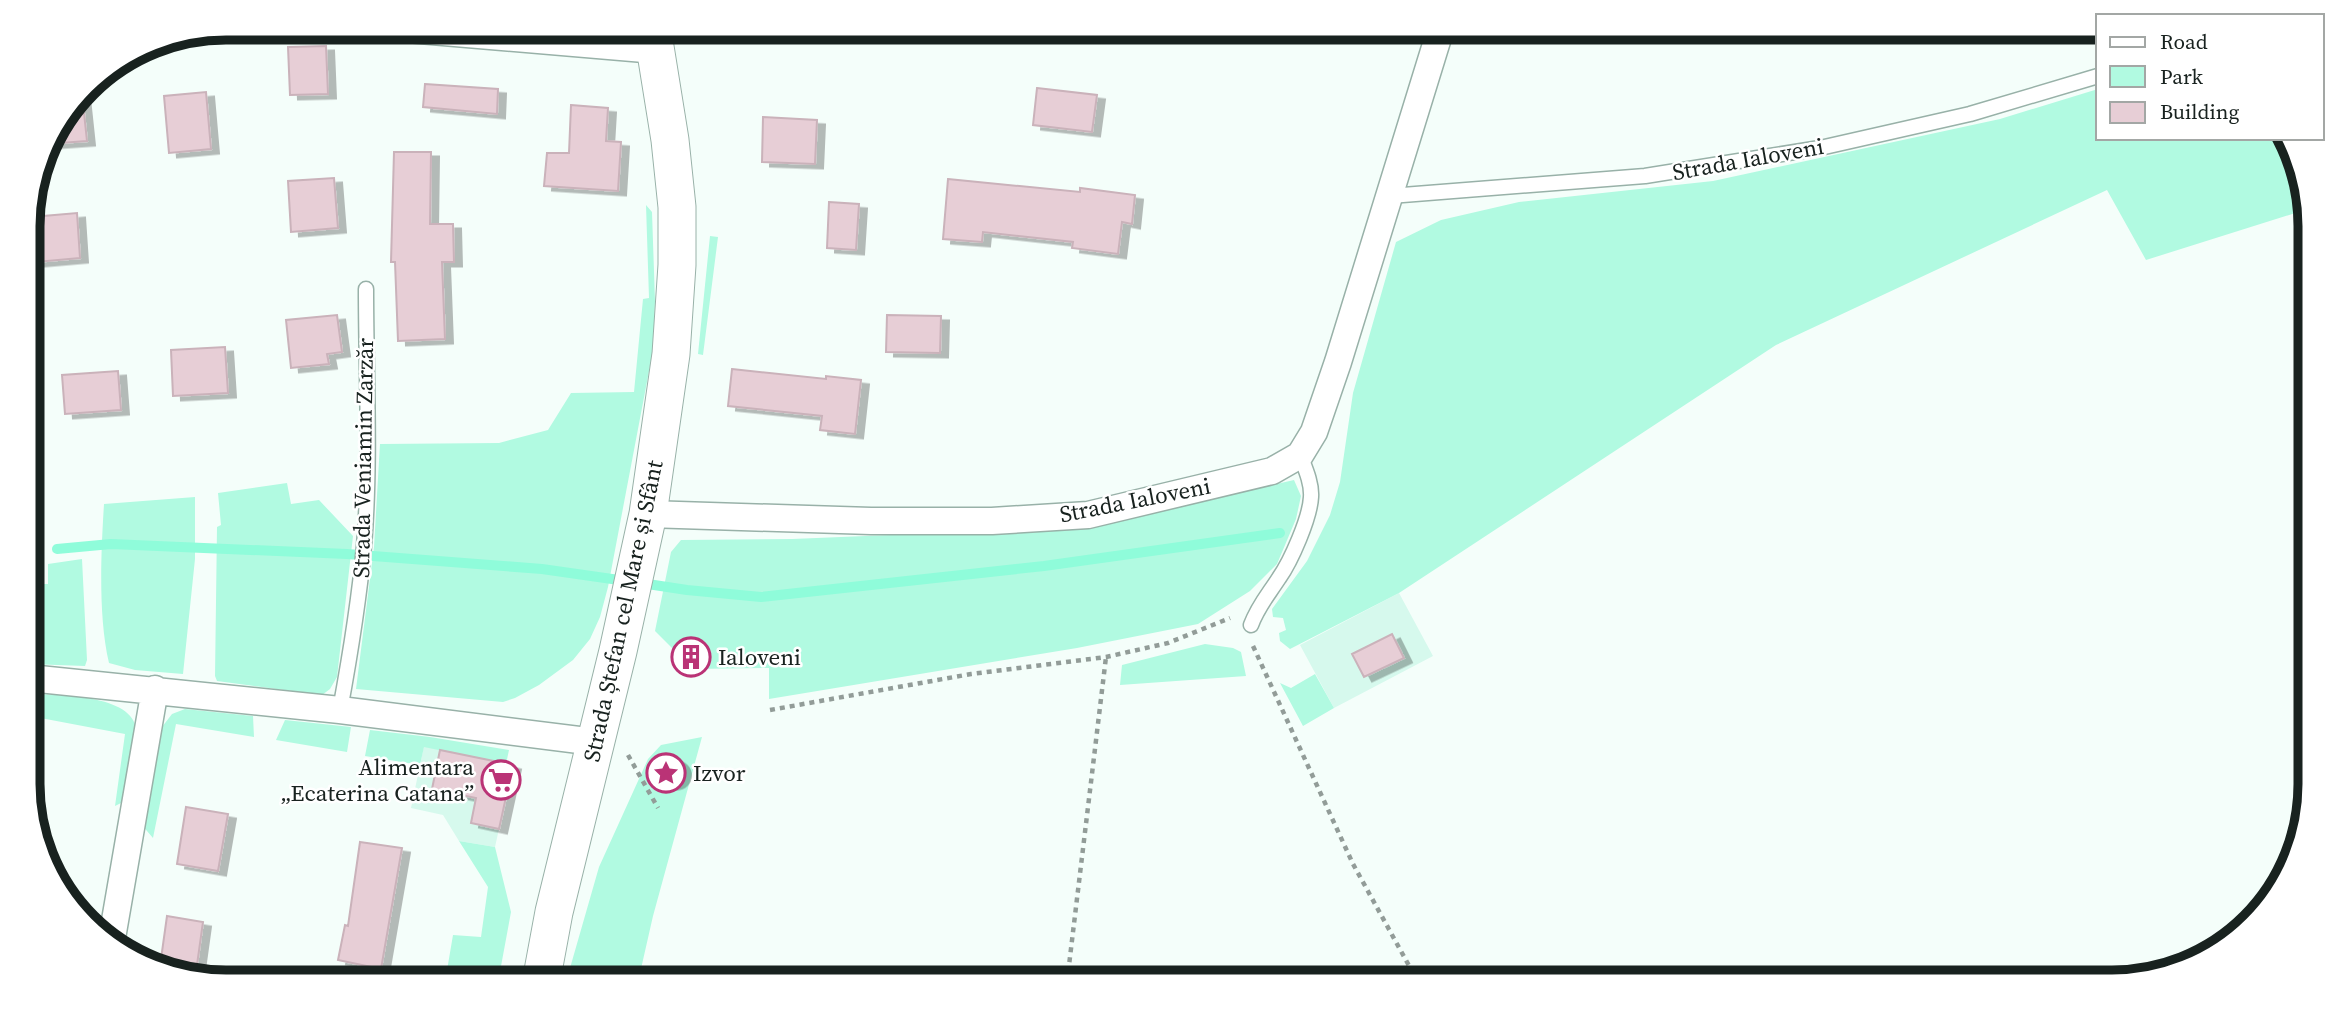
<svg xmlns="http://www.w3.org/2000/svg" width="2338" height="1010" font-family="'Source Serif 4',serif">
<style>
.built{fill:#d6f9ed}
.green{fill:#b1fae1}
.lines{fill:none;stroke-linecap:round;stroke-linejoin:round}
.stream{stroke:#8ffcda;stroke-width:10}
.building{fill:#e7ced6;stroke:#cab2ba;stroke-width:2;filter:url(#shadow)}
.service-casing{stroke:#98b1a8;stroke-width:17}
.minor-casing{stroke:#98b1a8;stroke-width:29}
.secondary-casing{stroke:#98b1a8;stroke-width:39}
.path{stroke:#929c98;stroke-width:4.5;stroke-dasharray:5 5;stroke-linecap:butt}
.service{stroke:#fff;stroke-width:14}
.minor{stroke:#fff;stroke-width:26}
.secondary{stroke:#fff;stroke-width:37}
.labels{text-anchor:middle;stroke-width:5;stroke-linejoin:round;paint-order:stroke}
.street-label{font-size:23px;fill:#18221f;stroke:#fff}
.poi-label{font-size:23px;fill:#18221f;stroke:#fff;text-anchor:start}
.rim{fill:none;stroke:#18221f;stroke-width:9}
</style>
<defs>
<filter id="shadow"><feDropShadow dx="8" dy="4.5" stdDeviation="0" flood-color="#0004"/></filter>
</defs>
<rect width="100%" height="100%" fill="#f4fefa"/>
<path class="built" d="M 1399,593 L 1433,656 L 1334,708 L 1300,645 Z
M 424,746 L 513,765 L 495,847 L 459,841 L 443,815 L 411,808 Z"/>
<path class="green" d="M 2098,89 L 2098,138 L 2283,138 L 2308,200 L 2308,209 L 2146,260 L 2107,190 L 1776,345 L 1399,593 L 1290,649 L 1280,641 L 1279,633 L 1286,630 L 1283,618 L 1273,617 L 1272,609 L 1307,561 L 1330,515 L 1340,482 L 1353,393 L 1396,242 L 1441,220 L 1519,202 L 1713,181 L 2000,119 Z
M 646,205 L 652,212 L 655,301 L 653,350 L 608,587 L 600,617 L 590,639 L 573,660 L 539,685 L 515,698 L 503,702 L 356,689 L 374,547 L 380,444 L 499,443 L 548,430 L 571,393 L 634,392 L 643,299 L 649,298 Z
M 710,236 L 718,237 L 703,355 L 698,354 Z
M 1294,480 L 1301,496 L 1296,519 L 1277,564 L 1250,591 L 1198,624 L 1077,648 L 769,699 L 769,668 L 693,669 L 655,631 L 671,552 L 681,540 L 792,539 L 1088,527 Z
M 287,483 L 291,504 L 319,500 L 353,536 L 337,677 L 330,689 L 322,695 L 217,681 L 215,676 L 217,527 L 221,525 L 218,493 Z
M 195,497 L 195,559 L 183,674 L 135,670 L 109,663 C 98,616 101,552 104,504 Z
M 82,559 L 87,660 L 85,666 L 29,664 L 29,584 L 48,584 L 48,564 Z
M 1205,644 L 1233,648 L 1241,652 L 1246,676 L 1120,685 L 1122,665 Z
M 1315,674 L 1334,708 L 1303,726 L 1280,683 L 1291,688 Z
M 30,694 C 56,695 134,694 136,730 C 137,747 127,783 125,801 L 115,806 L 125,734 L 30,716 Z
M 185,709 L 253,716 L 254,737 L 176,724 L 153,838 L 141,824 L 162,727 L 172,714 Z
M 285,720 L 351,727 L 347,752 L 276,740 Z
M 370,730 L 430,737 L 509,750 L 506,764 L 424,747 L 420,765 L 365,756 Z
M 702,737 L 653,916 L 638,982 L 566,982 L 599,867 L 648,759 L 661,745 Z
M 459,841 L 495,847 L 511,912 L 499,977 L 491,982 L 445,982 L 453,935 L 481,937 L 488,887 Z"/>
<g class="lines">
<path class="stream" d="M 57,549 L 111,544 L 347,554 L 542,569 L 626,581
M 641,583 L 687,590 L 761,597 L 1044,566 L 1280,533"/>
</g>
<path class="building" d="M 326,46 L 328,94 L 290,95 L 288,47 Z
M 425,84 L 498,89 L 497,114 L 423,107 Z
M 1037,88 L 1097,95 L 1092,132 L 1033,125 Z
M 206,92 L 211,149 L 169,153 L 164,96 Z
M 82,94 L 87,141 L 47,144 L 49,138 Z
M 571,105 L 608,108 L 606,141 L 621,142 L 618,191 L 544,186 L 547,153 L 569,153 Z
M 763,117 L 817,120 L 815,164 L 762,162 Z
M 394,152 L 431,152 L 430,224 L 453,224 L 454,262 L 442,262 L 445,339 L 398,341 L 395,262 L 391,262 Z
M 334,178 L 338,228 L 291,232 L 288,181 Z
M 948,179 L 1080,192 L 1080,188 L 1135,195 L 1132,224 L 1122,222 L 1118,254 L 1072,248 L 1073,242 L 983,232 L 982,242 L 943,239 Z
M 829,202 L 859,204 L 856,250 L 827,248 Z
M 77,213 L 80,258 L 36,262 L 32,217 Z
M 337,315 L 342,352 L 327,354 L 329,364 L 291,368 L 286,320 Z
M 887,315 L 941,316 L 940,353 L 886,352 Z
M 225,347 L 228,393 L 173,396 L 171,350 Z
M 732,369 L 826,379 L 826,376 L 861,380 L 855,434 L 820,430 L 822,416 L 728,406 Z
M 118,371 L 121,410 L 65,414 L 62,375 Z
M 1392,634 L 1404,658 L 1364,677 L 1352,654 Z
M 440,750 L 513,765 L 499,829 L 471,823 L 476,798 L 432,789 Z
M655 771a14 14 0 1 1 28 0a14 14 0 1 1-28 0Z
M 186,807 L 228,814 L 218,871 L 177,864 Z
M 360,842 L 402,848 L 381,969 L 338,960 L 345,925 L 348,926 Z
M 167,916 L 203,922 L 197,965 L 161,959 Z"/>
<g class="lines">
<g class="service-casing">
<path id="service" d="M 1390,196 L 1645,176 L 1820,148 L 1970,114 L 2098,76
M 1251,625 C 1258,606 1268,595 1279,578 C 1291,561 1310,518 1311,497 C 1312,483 1305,468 1300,455
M 340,710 C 350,656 359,601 364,546 C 371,461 366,374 366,289"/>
</g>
<g class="minor-casing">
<path id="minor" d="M 396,28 L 656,50
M 648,514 L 871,521 L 992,521 L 1088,515 L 1272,471 L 1300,455 L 1314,432 L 1338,362 L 1441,28
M 29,678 L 340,710 L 595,742
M 112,938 L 155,689"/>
</g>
<g class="secondary-casing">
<path id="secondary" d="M 541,982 L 554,912 L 618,651 L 648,514 L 671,354 L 677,265 L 677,207 L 670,140 L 652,28"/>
</g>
<path class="path" d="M 1253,646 L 1353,864 L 1418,982
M 770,710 L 971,674 L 1106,657 L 1168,643 L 1230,618
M 628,755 L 658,808
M 1067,982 L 1106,657"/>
<use href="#service" class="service"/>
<use href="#minor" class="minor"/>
<use href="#secondary" class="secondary"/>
</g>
<defs>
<g id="building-ring" transform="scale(2.0125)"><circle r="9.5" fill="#fff" stroke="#ba3376" stroke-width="1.5"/><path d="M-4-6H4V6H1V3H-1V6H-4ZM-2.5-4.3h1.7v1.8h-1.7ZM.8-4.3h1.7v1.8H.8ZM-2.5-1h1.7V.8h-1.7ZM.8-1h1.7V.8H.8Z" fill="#ba3376"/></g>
<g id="sight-ring" transform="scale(2.0125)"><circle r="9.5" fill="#fff" stroke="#ba3376" stroke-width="1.5"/><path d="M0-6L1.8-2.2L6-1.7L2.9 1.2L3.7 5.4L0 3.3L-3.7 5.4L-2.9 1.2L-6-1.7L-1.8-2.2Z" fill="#ba3376"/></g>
<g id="supermarket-ring" transform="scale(2.0125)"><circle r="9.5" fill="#fff" stroke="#ba3376" stroke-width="1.5"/><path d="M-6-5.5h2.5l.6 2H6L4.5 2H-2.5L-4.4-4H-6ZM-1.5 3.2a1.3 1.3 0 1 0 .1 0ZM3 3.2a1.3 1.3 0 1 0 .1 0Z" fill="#ba3376"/></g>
</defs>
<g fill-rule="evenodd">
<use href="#building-ring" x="691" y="657"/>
<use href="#sight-ring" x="666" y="773"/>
<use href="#supermarket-ring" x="501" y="780"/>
</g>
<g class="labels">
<g class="street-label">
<text transform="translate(1748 159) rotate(-10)" y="8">Strada Ialoveni</text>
<text transform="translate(363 458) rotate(-89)" y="8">Strada Veniamin Zarzăr</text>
<text transform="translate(1135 500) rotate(-11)" y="8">Strada Ialoveni</text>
<text transform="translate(623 611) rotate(-78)" y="8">Strada Ștefan cel Mare și Sfânt</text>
</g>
<g class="poi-label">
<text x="718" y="665">Ialoveni</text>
<text x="474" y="775" text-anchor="end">Alimentara<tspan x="474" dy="26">„Ecaterina Catana”</tspan></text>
<text x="693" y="781">Izvor</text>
</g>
</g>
<path d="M0 0H2338V1010H0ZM226 40H2112A186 186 0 0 1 2298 226V784A186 186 0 0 1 2112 970H226A186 186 0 0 1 40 784V226A186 186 0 0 1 226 40Z" fill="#fff" fill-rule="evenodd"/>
<path class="rim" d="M226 40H2112A186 186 0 0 1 2298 226V784A186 186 0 0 1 2112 970H226A186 186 0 0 1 40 784V226A186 186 0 0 1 226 40Z"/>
<rect x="2096" y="14" width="228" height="126" fill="#ffffff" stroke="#a3a7a5" stroke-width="2"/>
<rect x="2110" y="37" width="35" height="10" fill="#ffffff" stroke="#a3a7a5" stroke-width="2"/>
<text x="2160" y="49" font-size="21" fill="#18221f">Road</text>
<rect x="2110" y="66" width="35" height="21" fill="#b1fae1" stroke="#a3a7a5" stroke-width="2"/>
<text x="2160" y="84" font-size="21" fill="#18221f">Park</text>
<rect x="2110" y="102" width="35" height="21" fill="#e7ced6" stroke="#a3a7a5" stroke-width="2"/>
<text x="2160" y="119" font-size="21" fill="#18221f">Building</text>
</svg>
